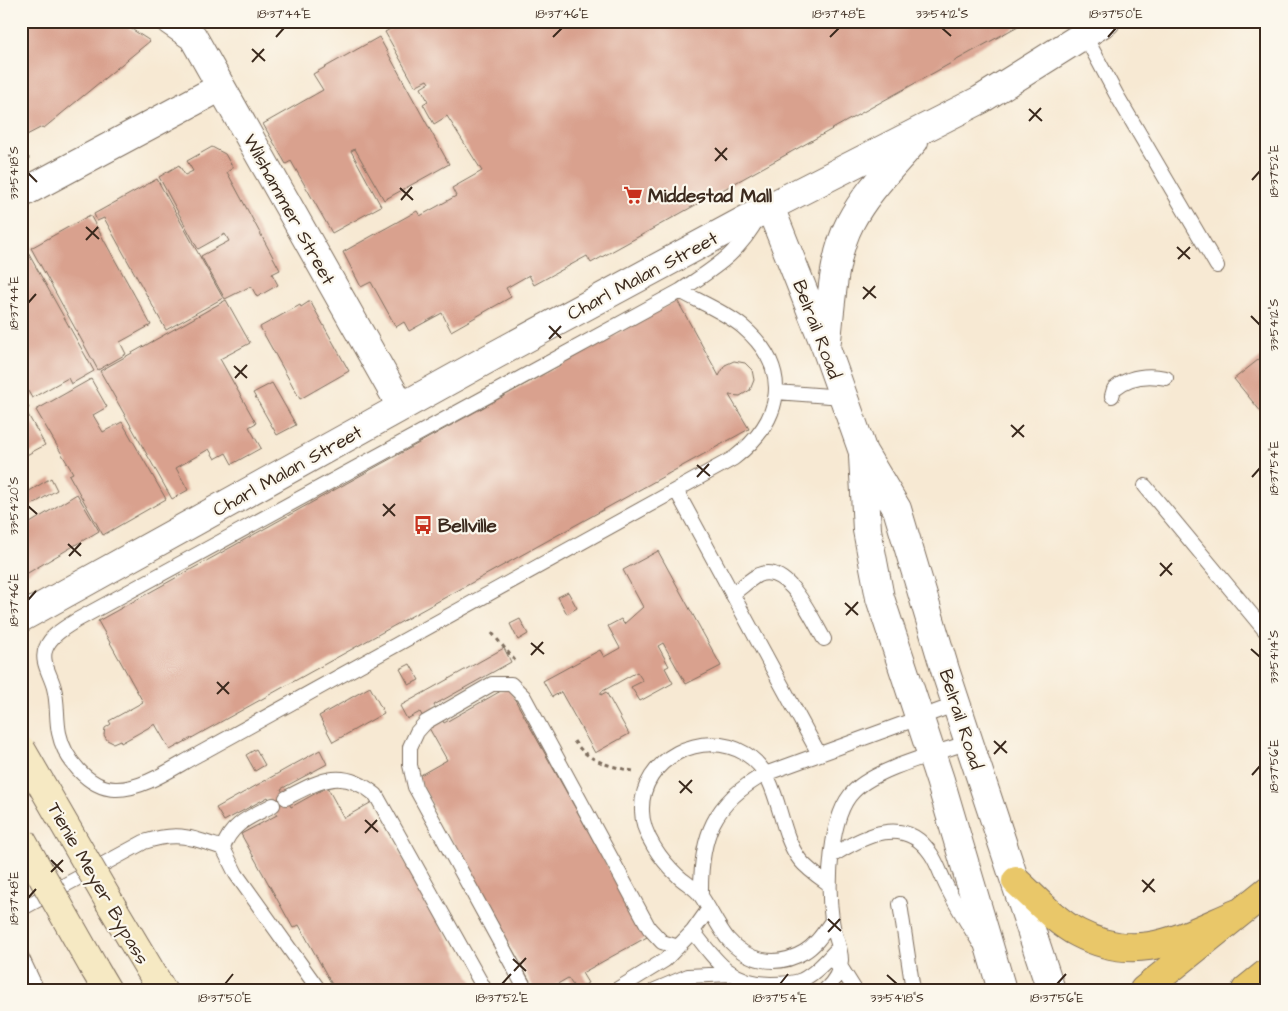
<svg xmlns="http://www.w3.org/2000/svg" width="1288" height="1011" font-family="'Architects Daughter',sans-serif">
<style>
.building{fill:#d9a18e}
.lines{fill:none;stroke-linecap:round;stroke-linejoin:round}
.lane-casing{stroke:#7d6d5d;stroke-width:16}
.street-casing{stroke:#7d6d5d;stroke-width:30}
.secondary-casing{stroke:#7d6d5d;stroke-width:30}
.primary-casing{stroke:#7d6d5d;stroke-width:30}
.path{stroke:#7d6d5d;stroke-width:3;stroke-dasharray:4 4;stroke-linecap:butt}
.lane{stroke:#fff;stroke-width:14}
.street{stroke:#fff;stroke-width:28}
.secondary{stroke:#f6e9c3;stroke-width:28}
.primary{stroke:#e9c769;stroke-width:28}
.secondary-bridge-casing{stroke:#7d6d5d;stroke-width:30;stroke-linecap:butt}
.secondary-bridge{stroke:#f6e9c3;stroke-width:28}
.ticks{fill:none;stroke:#3b2a1e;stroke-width:2}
.labels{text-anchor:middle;stroke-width:4.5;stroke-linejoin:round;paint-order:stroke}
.poi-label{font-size:19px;font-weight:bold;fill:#3b2a1e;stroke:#fbf7ec;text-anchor:start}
.street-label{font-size:19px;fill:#3b2a1e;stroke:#fbf7ec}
.neatline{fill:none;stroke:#3b2a1e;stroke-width:2}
.ticks-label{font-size:12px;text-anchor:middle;fill:#3b2a1e}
</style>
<rect width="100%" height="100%" fill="#fbf7ec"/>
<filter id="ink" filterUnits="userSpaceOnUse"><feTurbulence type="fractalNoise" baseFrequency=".02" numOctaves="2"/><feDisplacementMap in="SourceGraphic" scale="10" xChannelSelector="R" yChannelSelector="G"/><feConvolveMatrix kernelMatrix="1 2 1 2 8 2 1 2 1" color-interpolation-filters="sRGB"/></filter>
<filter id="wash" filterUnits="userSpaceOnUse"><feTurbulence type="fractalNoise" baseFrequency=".0096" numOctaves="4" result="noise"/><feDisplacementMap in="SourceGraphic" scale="20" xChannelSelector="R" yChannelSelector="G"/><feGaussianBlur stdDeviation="1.12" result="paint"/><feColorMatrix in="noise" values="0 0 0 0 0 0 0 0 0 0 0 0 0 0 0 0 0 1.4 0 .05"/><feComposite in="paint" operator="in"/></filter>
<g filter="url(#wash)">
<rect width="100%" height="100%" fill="#f7e9d3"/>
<g id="blocks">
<path class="building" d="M 21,21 L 119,21 L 150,41 L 44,128 L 42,127 L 21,138 Z
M 404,21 L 1027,21 L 591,263 L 587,256 L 534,285 L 529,275 L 506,288 L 511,297 L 451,331 L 442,313 L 409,331 L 404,322 L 396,327 L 371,282 L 361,287 L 343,252 L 417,211 L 420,216 L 456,196 L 452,188 L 482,171 L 447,116 L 434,124 L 423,104 L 428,101 L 421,88 L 429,83 L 427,80 L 415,86 L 385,32 Z
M 379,37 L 449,164 L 384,200 L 355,149 L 351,151 L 381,206 L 332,233 L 291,161 L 286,164 L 263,124 L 323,90 L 313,74 Z
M 212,147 L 225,154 L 233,168 L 227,172 L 280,270 L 272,274 L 278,285 L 257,297 L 251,286 L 225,299 L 201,256 L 229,241 L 225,234 L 198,249 L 159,177 L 179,165 L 185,175 L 193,171 L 187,161 Z
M 157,179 L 223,298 L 166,330 L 104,218 L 97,221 L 94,214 Z
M 90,215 L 151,325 L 120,342 L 126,354 L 98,370 L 31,248 Z
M 27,251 L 94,371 L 71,384 L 68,378 L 32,398 L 21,379 L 21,254 Z
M 226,300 L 250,343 L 220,359 L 256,423 L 249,427 L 261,448 L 232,464 L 226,453 L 215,459 L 209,449 L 176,468 L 188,490 L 172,499 L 100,371 Z
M 677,300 L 719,376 L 725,365 L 734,361 L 745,363 L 752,370 L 754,380 L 750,390 L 740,396 L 729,395 L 749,429 L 170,750 L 155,724 L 121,743 L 120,740 L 113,743 L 107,740 L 104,735 L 105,728 L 111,724 L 109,721 L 143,702 L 98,621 Z
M 310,301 L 349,371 L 300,399 L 260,327 L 300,305 L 301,307 Z
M 1263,356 L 1267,360 L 1267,419 L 1234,379 Z
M 91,379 L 107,407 L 93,415 L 103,432 L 122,422 L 166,499 L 103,535 L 69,475 L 73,473 L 36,410 Z
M 272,383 L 296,425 L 277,435 L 253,393 Z
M 21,394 L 29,408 L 21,412 Z
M 26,411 L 45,445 L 21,458 L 21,413 Z
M 51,478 L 57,490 L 23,510 L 30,523 L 77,494 L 99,531 L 21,577 L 21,496 Z
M 658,551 L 721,666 L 686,684 L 663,643 L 658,646 L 669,666 L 665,668 L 673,683 L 640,701 L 631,687 L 643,681 L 637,672 L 601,692 L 601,695 L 606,692 L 629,734 L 595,753 L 561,692 L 552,697 L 543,681 L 600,650 L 604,657 L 620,648 L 608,626 L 621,619 L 624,624 L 643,607 L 623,570 Z
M 568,592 L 577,608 L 567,614 L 558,597 Z
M 520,619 L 528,634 L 518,640 L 510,624 Z
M 504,648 L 511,662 L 434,705 L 444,723 L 508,687 L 647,937 L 582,973 L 588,983 L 576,990 L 568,978 L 547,990 L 535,990 L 417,777 L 447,760 L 420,712 L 407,719 L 400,706 Z
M 410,664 L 419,680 L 409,685 L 400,669 Z
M 370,687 L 384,713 L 333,742 L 319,716 Z
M 256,749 L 265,765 L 255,771 L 246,755 Z
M 320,750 L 327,764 L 281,789 L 291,807 L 327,787 L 344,818 L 372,802 L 477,990 L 335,990 L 299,925 L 293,928 L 241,834 L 277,815 L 268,797 L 224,821 L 216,808 Z"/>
</g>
</g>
<g filter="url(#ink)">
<use href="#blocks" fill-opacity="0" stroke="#7d6d5d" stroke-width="1"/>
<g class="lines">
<g class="lane-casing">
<path id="lane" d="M 1084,34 L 1116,94 L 1217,266
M 680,291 C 700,302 725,312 743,327 C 793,370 783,420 734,458 L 199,754 C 174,767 143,790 115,789 C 88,788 64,758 59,733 C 56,718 58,703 54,688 C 51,675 40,661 46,648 C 51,635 66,627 77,620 L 680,291 C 715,267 738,255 759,216
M 776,392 L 843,397
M 1112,396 L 1114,389 C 1129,376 1146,374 1166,378
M 1145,486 L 1267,633
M 676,490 L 819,754
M 732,594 C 741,588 749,580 758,575 C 788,562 812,619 824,639
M 286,798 C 321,780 342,767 376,795 L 485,990
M 273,805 C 251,817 231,823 223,848 L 236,874 L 319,990
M 833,855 C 864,836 905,814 931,854 C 938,864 942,878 948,889 C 957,907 968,924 979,942
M 829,884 C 819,877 808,870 800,860 C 776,829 782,776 746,754 C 703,727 640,759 642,811 C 642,835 662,861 678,876 C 685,883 696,888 701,896 C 710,909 717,925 727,938 C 747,962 777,968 804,952 C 816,945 824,932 832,921
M 701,895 C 700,837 713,802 765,774 L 957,704
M 900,904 L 913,990
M 21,909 L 144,842 C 178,831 190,837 223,848
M 693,931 C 716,961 731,984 771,984 C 781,984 793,984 802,980 C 816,973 828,959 839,947
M 21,956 L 37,990
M 835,963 L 840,966 L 855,990
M 526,990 L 415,787 L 410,765 L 410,747 L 417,732 L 426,722 L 492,684 L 511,684 L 524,697 L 649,928 L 662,942 L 678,947
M 616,990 L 665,960 L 693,931 L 708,910
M 655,990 L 688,976 L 731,974
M 825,990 C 834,982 840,972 841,960 C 841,946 833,933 832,920 C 827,887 829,815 854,791 C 877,768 938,753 969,742"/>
</g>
<g class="street-casing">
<path id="street" d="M 170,21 L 193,37 L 401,406
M 21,194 L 221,87
M 770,207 L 826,348 L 863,452 L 897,509 L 946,673 L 1051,990
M 826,348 C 831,309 832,257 850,223 C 866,192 892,167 914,141
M 863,456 L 867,530 L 880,598 L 940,780 L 1002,990
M 21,618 L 497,354 L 762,211 L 980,100 L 1106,21"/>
</g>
<g class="secondary-casing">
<path id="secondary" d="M 110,903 L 162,990
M 94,968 L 107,990"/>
</g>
<g class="primary-casing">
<path id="primary" d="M 1016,881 C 1035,898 1055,921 1078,933 C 1139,965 1181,937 1238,913
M 1144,990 L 1267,891
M 1246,990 L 1267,973"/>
</g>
<path class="path" d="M 21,154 L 29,159
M 492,633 L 517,663
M 574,741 C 588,762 610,766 633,771"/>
<use href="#lane" class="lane"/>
<use href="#street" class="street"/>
<use href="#secondary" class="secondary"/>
<use href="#primary" class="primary"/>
<g class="secondary-bridge-casing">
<path id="secondary-bridge" d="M 21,749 L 110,903
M 21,839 L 94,968"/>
</g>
<use href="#secondary-bridge" class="secondary-bridge"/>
</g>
</g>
<path class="ticks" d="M 942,28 L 951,36M 276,37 L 284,28M 553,37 L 562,28M 830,37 L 839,28M 1108,37 L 1116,28M 252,49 L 265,61M 252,62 L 264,49M 1029,109 L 1042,121M 1029,121 L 1041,108M 715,148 L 727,160M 715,161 L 727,148M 28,173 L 37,182M 1252,180 L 1260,171M 400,188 L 413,200M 401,200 L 412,187M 86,227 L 99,239M 86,240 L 98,227M 1177,247 L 1190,259M 1178,259 L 1190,247M 863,287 L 876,298M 863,299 L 875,286M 28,303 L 36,294M 1251,316 L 1260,325M 549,326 L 561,338M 549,339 L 561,326M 234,366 L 247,378M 235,378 L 247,365M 1011,425 L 1024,437M 1012,437 L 1024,425M 697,465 L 710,476M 697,477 L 709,464M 1252,477 L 1260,468M 383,504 L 395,516M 28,506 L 37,514M 383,516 L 395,504M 68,544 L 81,556M 69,556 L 81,543M 1160,563 L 1172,575M 1160,576 L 1172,563M 28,600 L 36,591M 845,603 L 858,615M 846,615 L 858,602M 531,643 L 544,654M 1251,649 L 1260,657M 531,655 L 543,642M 217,682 L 229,694M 217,694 L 229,682M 994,741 L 1007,753M 994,754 L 1006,741M 1252,775 L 1260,766M 679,781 L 692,793M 680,793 L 692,780M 365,820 L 378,832M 365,833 L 377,820M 51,860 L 63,872M 51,872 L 63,860M 1142,880 L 1155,892M 1143,892 L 1154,879M 28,898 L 36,889M 828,919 L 841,931M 828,932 L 840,919M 513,959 L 526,971M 514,971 L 526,958M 887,975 L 897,984M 225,984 L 233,974M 502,984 L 511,974M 780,984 L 788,974M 1057,984 L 1066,974"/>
<defs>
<g id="supermarket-bare" transform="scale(1.5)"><path d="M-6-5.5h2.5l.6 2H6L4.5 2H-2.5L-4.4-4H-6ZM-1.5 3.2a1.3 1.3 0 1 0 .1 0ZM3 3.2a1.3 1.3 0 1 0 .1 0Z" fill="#c8321e" stroke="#fbf7ec" stroke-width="2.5" paint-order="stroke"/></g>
<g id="bus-bare" transform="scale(1.5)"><path d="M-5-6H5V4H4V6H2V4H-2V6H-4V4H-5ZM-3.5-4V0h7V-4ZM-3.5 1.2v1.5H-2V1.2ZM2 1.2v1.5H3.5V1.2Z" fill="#c8321e" stroke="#fbf7ec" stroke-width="2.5" paint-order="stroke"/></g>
</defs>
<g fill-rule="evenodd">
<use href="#supermarket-bare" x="633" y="195"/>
<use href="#bus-bare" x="423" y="525"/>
</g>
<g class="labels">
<g class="poi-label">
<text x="648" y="202">Middestad Mall</text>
<text x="438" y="532">Bellville</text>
</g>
<g class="street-label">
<text transform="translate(290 209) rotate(61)" y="7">Wilshammer Street</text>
<text transform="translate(642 275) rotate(-28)" y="7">Charl Malan Street</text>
<text transform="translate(818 329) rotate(69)" y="7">Belrail Road</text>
<text transform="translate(287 470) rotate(-29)" y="7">Charl Malan Street</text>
<text transform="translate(962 719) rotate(72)" y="7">Belrail Road</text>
<text transform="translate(99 883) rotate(60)" y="7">Tienie Meyer Bypass</text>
</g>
</g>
<rect width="1288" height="1011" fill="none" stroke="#fbf7ec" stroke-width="55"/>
<rect x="28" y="28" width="1232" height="956" class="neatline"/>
<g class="ticks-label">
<text x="284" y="18">18°37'44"E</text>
<text x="562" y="18">18°37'46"E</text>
<text x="839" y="18">18°37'48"E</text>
<text x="942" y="18">33°54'12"S</text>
<text x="1116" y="18">18°37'50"E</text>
<text transform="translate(1274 171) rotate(-90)" y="4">18°37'52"E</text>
<text transform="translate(14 173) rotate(-90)" y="4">33°54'18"S</text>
<text transform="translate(14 303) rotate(-90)" y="4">18°37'44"E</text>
<text transform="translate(1274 325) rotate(-90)" y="4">33°54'12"S</text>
<text transform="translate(1274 468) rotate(-90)" y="4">18°37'54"E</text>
<text transform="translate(14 506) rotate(-90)" y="4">33°54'20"S</text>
<text transform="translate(14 600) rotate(-90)" y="4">18°37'46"E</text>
<text transform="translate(1274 657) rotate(-90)" y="4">33°54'14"S</text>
<text transform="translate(1274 766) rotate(-90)" y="4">18°37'56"E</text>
<text transform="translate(14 898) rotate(-90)" y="4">18°37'48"E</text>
<text x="225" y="1002">18°37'50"E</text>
<text x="502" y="1002">18°37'52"E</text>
<text x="780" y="1002">18°37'54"E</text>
<text x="897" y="1002">33°54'18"S</text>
<text x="1057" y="1002">18°37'56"E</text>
</g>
</svg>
